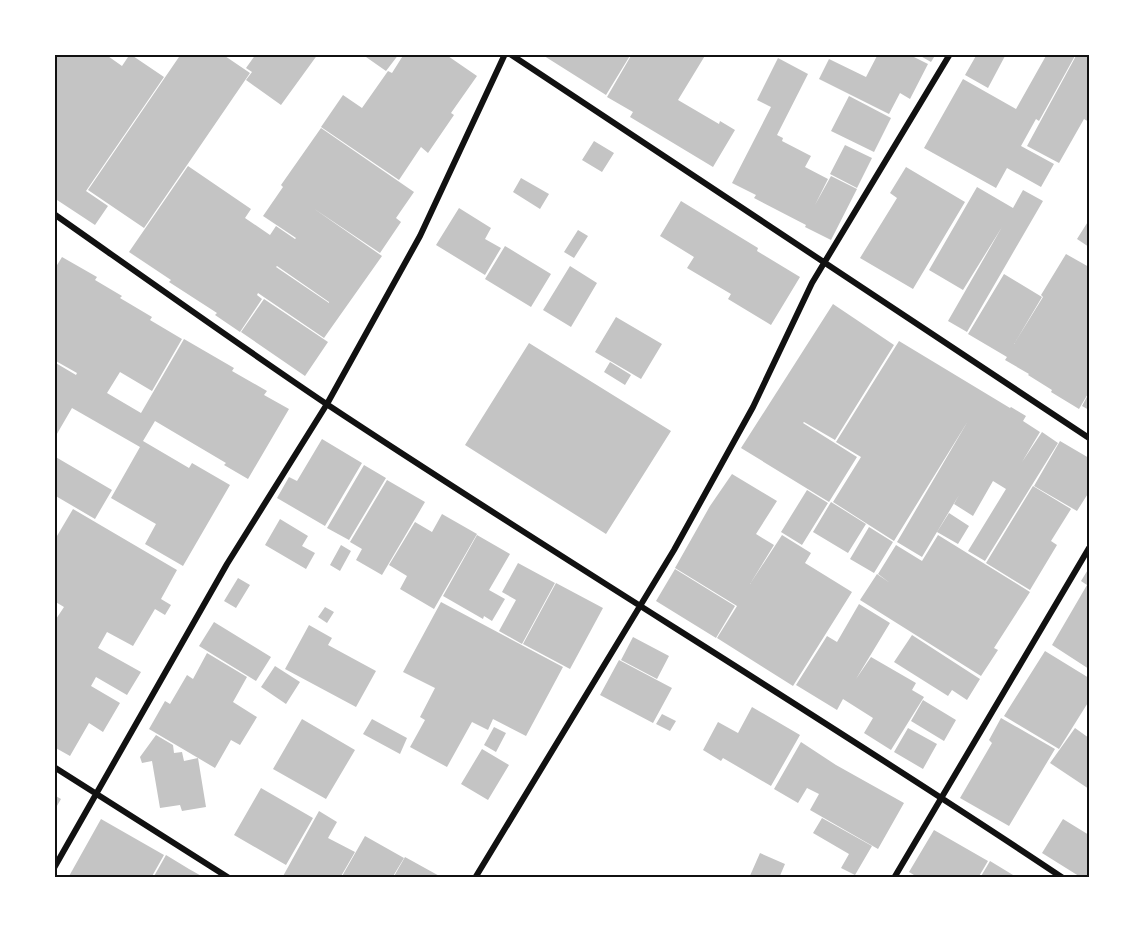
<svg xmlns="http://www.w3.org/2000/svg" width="1143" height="932" font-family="'Playfair Display',serif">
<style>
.building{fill:#c4c4c4;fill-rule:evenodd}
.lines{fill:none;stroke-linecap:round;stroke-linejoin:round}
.minor{stroke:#111;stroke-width:6}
.neatline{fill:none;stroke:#111;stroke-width:2}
</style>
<rect width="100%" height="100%" fill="#fff"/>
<path class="building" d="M 54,54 L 105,54 L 122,66 L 130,54 L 164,77 L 86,191 L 108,206 L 95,225 L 54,198 Z
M 181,54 L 222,54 L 250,73 L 144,228 L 88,190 Z
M 256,54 L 318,54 L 281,105 L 246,80 L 252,72 L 246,68 Z
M 368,54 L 399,54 L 386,71 L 366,57 Z
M 404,54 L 445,54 L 477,76 L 451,113 L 454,115 L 428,153 L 421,147 L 399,180 L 321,127 L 343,95 L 362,108 L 388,71 L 392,73 Z
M 541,54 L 631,54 L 606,95 Z
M 632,54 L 706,54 L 678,100 L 719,124 L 720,121 L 735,130 L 713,167 L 630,117 L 633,112 L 607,97 Z
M 878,54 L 908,54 L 928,64 L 910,99 L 900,93 L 889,114 L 819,79 L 829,59 L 866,77 Z
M 917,54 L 936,54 L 931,62 Z
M 977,54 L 1001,54 L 1005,56 L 988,88 L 965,75 Z
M 1047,54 L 1076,54 L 1039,121 L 1036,119 L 1021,146 L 1054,164 L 1041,187 L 1007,168 L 996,188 L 924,148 L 963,79 L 1016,109 Z
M 1077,54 L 1089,54 L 1089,122 L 1084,119 L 1059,163 L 1027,146 Z
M 778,58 L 808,74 L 777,135 L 783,138 L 782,141 L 811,156 L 805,167 L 828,179 L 815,205 L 831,176 L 857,189 L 831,240 L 805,227 L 806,225 L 754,198 L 756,195 L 732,183 L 771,107 L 757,100 Z
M 849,96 L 891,118 L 874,152 L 831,131 Z
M 321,128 L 414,192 L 396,218 L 401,222 L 380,253 L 313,208 L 382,256 L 324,338 L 258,293 L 257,295 L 262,299 L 240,332 L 215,315 L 217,313 L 169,282 L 171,280 L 129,252 L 188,166 L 251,209 L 245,218 L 270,235 L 276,226 L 295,239 L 296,238 L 263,216 L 283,187 L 281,185 ZM 277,266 L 329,302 L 329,303 L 276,267 Z
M 594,141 L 614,153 L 602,172 L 582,160 Z
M 845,145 L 872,158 L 857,188 L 830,174 Z
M 906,167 L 965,202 L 913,289 L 860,258 L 897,198 L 890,193 Z
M 521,178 L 549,194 L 540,209 L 513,192 Z
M 977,187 L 1013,208 L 1023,190 L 1043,201 L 967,332 L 948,321 L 1002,227 L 963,290 L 929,270 Z
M 681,201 L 758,248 L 757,251 L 800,277 L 771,325 L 728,299 L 731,294 L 687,268 L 694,257 L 660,236 Z
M 459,208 L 491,228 L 485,239 L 501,248 L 485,275 L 436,245 Z
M 1089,220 L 1089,247 L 1077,239 Z
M 578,230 L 588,236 L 574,258 L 564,252 Z
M 505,246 L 551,274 L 531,307 L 485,279 Z
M 1066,254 L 1089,267 L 1089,392 L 1079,409 L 1051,392 L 1052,390 L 1028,375 L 1029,374 L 1005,360 L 1007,357 L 968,334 L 1004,274 L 1042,297 L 1014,344 L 1043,297 L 1041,295 Z
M 62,257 L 97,277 L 95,280 L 122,296 L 120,298 L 152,317 L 150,320 L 182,339 L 152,391 L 120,372 L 107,393 L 141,413 L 184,339 L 234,368 L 232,371 L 267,391 L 264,395 L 289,409 L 248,479 L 224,465 L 226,463 L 155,421 L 143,441 L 189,468 L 192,463 L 230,485 L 183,566 L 145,544 L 156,524 L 111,498 L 140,447 L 72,408 L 54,439 L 54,362 L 76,375 L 77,373 L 54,360 L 54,270 Z
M 570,266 L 597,283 L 571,327 L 543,310 Z
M 264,299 L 328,342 L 305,376 L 241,332 Z
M 833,304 L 894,345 L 835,440 L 804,422 L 803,423 L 857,457 L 829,502 L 741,448 Z
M 616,317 L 662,344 L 641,379 L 595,352 Z
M 899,341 L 1010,408 L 1011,407 L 1026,416 L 1023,421 L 1040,432 L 1022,462 L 1042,432 L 1058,443 L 985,561 L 968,551 L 1006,489 L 993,481 L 973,516 L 954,504 L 959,495 L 922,557 L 897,542 L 968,421 L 894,541 L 833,502 L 861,457 L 836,442 Z
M 529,343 L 671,431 L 606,534 L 465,445 Z
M 610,362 L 631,375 L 625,385 L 604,372 Z
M 1089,393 L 1089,410 L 1082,406 Z
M 322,439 L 362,463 L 325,526 L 277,498 L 289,477 L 297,481 Z
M 1060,441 L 1089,458 L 1089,492 L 1077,511 L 1034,486 Z
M 54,456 L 112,490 L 95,519 L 54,495 Z
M 364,465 L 386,478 L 349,540 L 327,528 Z
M 732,474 L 777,501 L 756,534 L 774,545 L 750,584 L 782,535 L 811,553 L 805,563 L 852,592 L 793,686 L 717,638 L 737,606 L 675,568 L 710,506 Z
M 387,480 L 425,502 L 382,575 L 356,560 L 362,549 L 350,542 Z
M 1033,486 L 1071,509 L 1051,541 L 1057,545 L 1030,590 L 986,563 Z
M 807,490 L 828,503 L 802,545 L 781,532 Z
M 831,502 L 866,524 L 848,553 L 813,532 Z
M 73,509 L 177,570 L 161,599 L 171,605 L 165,615 L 155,609 L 133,646 L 107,632 L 98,648 L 141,672 L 127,695 L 96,677 L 91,686 L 120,703 L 103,732 L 89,723 L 70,756 L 54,747 L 54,622 L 64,607 L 54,601 L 54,541 Z
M 949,513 L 969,526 L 958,544 L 937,532 Z
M 442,514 L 477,534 L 434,609 L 400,589 L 407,576 L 389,565 L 415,522 L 432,532 Z
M 280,519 L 308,536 L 302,546 L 315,553 L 306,569 L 265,545 Z
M 869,527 L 893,542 L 874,573 L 850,559 Z
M 477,535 L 510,554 L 489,590 L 505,599 L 492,621 L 484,616 L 483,619 L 443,596 Z
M 938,535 L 1030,592 L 994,648 L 998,650 L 981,676 L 860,600 L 877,574 L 890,583 L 878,574 L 896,545 L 922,561 Z
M 341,545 L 351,551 L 340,571 L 330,565 Z
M 518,563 L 555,583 L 522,644 L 499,631 L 516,600 L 502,592 Z
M 1089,568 L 1089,669 L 1052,645 L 1087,585 L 1081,581 Z
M 675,569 L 735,606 L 716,638 L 656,601 Z
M 238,578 L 250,585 L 236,608 L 224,601 Z
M 556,583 L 603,608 L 570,669 L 523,644 Z
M 441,602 L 563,667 L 526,736 L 493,719 L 488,730 L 472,722 L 447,767 L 410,747 L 425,720 L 420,717 L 435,688 L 403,672 Z
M 859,604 L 890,623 L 856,679 L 871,657 L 916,683 L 912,690 L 924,697 L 891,750 L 864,733 L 873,718 L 843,699 L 837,710 L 796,685 L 827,636 L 837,642 Z
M 325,607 L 334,612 L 327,623 L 318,617 Z
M 214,622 L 271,657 L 256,681 L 199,646 Z
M 309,625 L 332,638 L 328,645 L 376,671 L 356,707 L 285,669 Z
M 912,635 L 980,679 L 967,700 L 952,690 L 948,696 L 894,662 Z
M 633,637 L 669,656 L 657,679 L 621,660 Z
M 1045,651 L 1089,678 L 1089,701 L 1059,749 L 1004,716 Z
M 207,653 L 247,677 L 233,702 L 257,717 L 240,745 L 231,740 L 215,768 L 149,729 L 165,701 L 170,704 L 187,675 L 193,679 Z
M 619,660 L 672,688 L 653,723 L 600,695 Z
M 275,666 L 300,682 L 286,704 L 261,687 Z
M 923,700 L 956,720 L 944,741 L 911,721 Z
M 752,707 L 800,735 L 771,786 L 723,758 L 721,761 L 703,750 L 718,722 L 738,733 Z
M 662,714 L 676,721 L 670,731 L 656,724 Z
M 1001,718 L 1055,749 L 1009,826 L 960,798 L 992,743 L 989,740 Z
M 302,719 L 355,750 L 326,799 L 273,769 Z
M 372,719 L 407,738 L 400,754 L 363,734 Z
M 494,727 L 506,733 L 496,752 L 484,745 Z
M 908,728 L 937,744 L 923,769 L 894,752 Z
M 1075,728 L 1089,738 L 1089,789 L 1050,763 Z
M 156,735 L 173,745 L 174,753 L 182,752 L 184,761 L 198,758 L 206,807 L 182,811 L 180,805 L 160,808 L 152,761 L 142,763 L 140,757 Z
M 801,742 L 836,765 L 904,803 L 878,849 L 810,810 L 819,794 L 807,788 L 798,803 L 774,789 Z
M 482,749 L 509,765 L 488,800 L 461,784 Z
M 261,788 L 313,818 L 286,865 L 234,835 Z
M 54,795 L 61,799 L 54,811 Z
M 319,811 L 337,822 L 328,838 L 355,852 L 340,878 L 282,878 Z
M 822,818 L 872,846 L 855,875 L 841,868 L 849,854 L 813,833 Z
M 101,819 L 164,855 L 151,878 L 68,878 Z
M 1063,819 L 1089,835 L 1089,878 L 1082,878 L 1042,853 Z
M 934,830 L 988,861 L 978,878 L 919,878 L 909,872 Z
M 365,836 L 404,858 L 392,878 L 341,878 Z
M 760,853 L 785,864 L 779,878 L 749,878 Z
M 166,855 L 189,869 L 205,878 L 153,878 Z
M 405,857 L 443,878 L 393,878 Z
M 990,861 L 1018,878 L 980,878 Z"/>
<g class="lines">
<path class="minor" d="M 510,54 L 1089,438
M 54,214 C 145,278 236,343 328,405 C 571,566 821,716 1063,878
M 54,767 L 229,878
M 54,868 L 227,564 L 327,404 L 420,236 L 505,54
M 475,878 L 674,550 L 753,407 L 812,283 L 950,54
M 894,878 L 1089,548"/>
</g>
<rect width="1143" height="932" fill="none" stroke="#ffffff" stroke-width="111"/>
<rect x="56" y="56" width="1032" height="820" class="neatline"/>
</svg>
